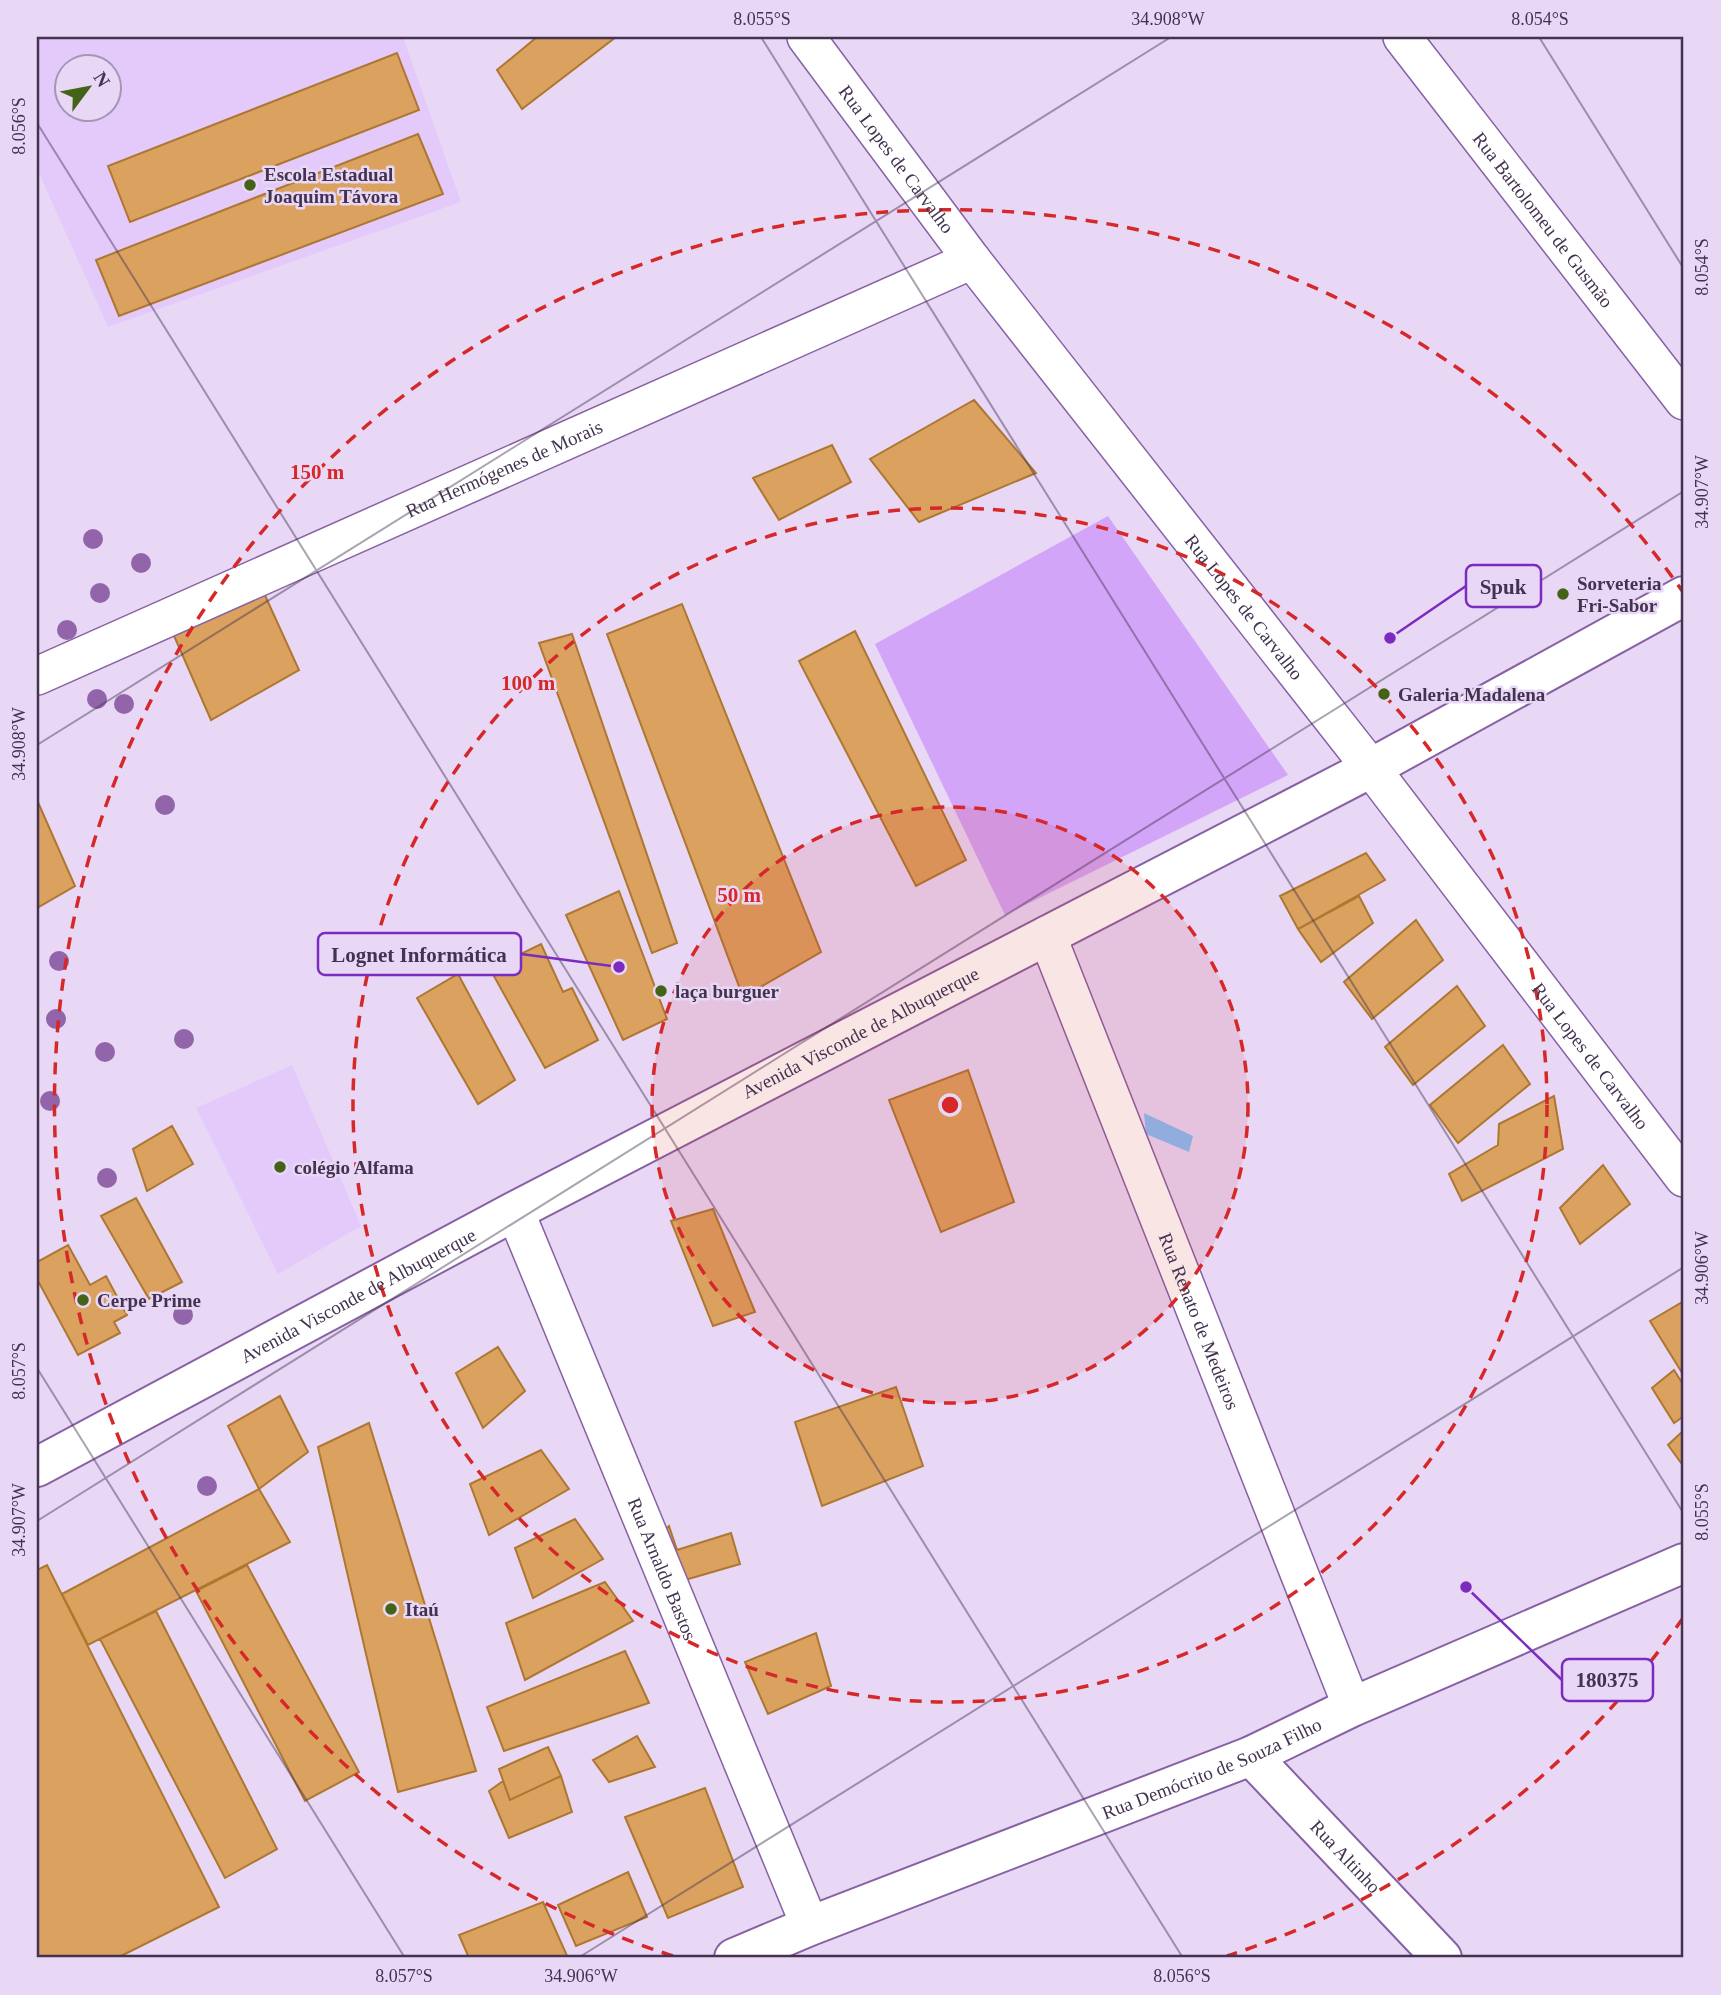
<svg xmlns="http://www.w3.org/2000/svg" width="1721" height="1995" font-family="Georgia,serif">
<style>
.built{fill:#e4cafb;fill-rule:evenodd}
.green{fill:#d3a5f8}
.water{fill:#88c0f8}
.building{fill:#dba15f;stroke:#ad7732;stroke-width:2}
.lines{fill:none;stroke-linecap:round;stroke-linejoin:round}
.street-casing{stroke:#8761a4;stroke-width:40}
.secondary-casing{stroke:#8761a4;stroke-width:42}
.primary-casing{stroke:#8761a4;stroke-width:42}
.street{stroke:#fff;stroke-width:37}
.secondary{stroke:#fff;stroke-width:38}
.primary{stroke:#fff;stroke-width:38}
.tree{fill:#9265ab}
.ticks{fill:none;stroke:#433351;stroke-width:2;stroke-opacity:0.45}
.ring{fill:none;stroke:#d62828;stroke-width:3.5;stroke-dasharray:12 9}
.poi-dot{fill:#456318;stroke:#e8d8f6;stroke-width:2.5}
.labels{text-anchor:middle;stroke-width:5;stroke-linejoin:round;paint-order:stroke}
.street-label{font-size:19px;fill:#433351;stroke:#e8d8f6}
.poi-label{font-size:19px;font-weight:bold;fill:#433351;stroke:#e8d8f6;text-anchor:start}
.centre{fill:#d62828;stroke:#e8d8f6;stroke-width:3.5}
.ring-label{font-size:21px;text-anchor:middle;font-weight:bold;fill:#d62828;stroke:#e8d8f6;stroke-width:5;stroke-linejoin:round;paint-order:stroke}
.leader{fill:none;stroke:#7b2cbf;stroke-width:2.5}
.callout-dot{fill:#7b2cbf;stroke:#e8d8f6;stroke-width:2.5}
.callout{fill:#e8d8f6;stroke:#7b2cbf;stroke-width:2.5}
.callout-label{font-size:21px;text-anchor:middle;font-weight:bold;fill:#433351}
.neatline{fill:none;stroke:#433351;stroke-width:2.5}
.ticks-label{font-size:18px;text-anchor:middle;fill:#433351}
</style>
<rect width="100%" height="100%" fill="#e8d8f6"/>
<path class="built" d="M 37,37 L 403,37 L 461,202 L 108,327 L 37,169 ZM 66,66 L 108,66 L 108,108 L 66,108 Z
M 292,1065 L 361,1226 L 278,1274 L 196,1108 Z"/>
<path class="green" d="M 1108,516 L 1288,775 L 1005,915 L 875,644 Z"/>
<path class="water" d="M 1144,1113 L 1193,1136 L 1189,1152 L 1146,1134 Z"/>
<path class="building" d="M 537,37 L 616,37 L 522,109 L 497,70 Z
M 397,53 L 419,110 L 130,222 L 108,166 Z
M 418,134 L 443,194 L 119,316 L 96,260 Z
M 974,400 L 1036,473 L 919,522 L 870,459 Z
M 832,445 L 851,482 L 779,520 L 753,478 Z
M 263,591 L 299,670 L 211,720 L 171,629 Z
M 682,604 L 821,952 L 743,997 L 607,634 Z
M 855,631 L 966,860 L 916,886 L 799,661 Z
M 572,634 L 677,943 L 652,953 L 539,643 Z
M 37,800 L 75,886 L 37,908 Z
M 1366,853 L 1385,880 L 1298,929 L 1280,896 Z
M 619,891 L 667,1019 L 623,1040 L 566,915 Z
M 1359,896 L 1373,923 L 1321,962 L 1298,929 Z
M 1416,920 L 1443,960 L 1372,1019 L 1344,982 Z
M 541,944 L 563,992 L 572,988 L 598,1040 L 545,1068 L 490,969 Z
M 458,974 L 515,1080 L 478,1104 L 417,998 Z
M 1457,986 L 1485,1026 L 1413,1085 L 1385,1047 Z
M 1503,1045 L 1530,1084 L 1458,1143 L 1430,1105 Z
M 968,1070 L 1014,1202 L 941,1232 L 889,1100 Z
M 1554,1096 L 1563,1149 L 1462,1201 L 1449,1174 L 1498,1145 L 1499,1124 Z
M 172,1126 L 193,1164 L 147,1191 L 133,1149 Z
M 1603,1165 L 1630,1204 L 1580,1244 L 1560,1208 Z
M 136,1198 L 182,1282 L 149,1299 L 101,1216 Z
M 713,1209 L 755,1312 L 713,1326 L 671,1221 Z
M 68,1245 L 90,1285 L 106,1276 L 127,1315 L 114,1322 L 120,1333 L 78,1355 L 37,1279 L 37,1262 Z
M 1684,1301 L 1684,1376 L 1650,1321 Z
M 498,1347 L 525,1391 L 483,1428 L 456,1373 Z
M 1674,1370 L 1684,1386 L 1684,1416 L 1674,1423 L 1652,1388 Z
M 896,1387 L 923,1466 L 822,1506 L 795,1422 Z
M 280,1396 L 308,1452 L 259,1489 L 228,1426 Z
M 369,1423 L 476,1771 L 398,1792 L 318,1447 Z
M 1684,1430 L 1684,1467 L 1668,1445 Z
M 541,1450 L 569,1489 L 489,1535 L 470,1484 Z
M 259,1489 L 290,1542 L 88,1645 L 62,1594 Z
M 575,1519 L 603,1559 L 533,1598 L 515,1548 Z
M 669,1526 L 677,1550 L 731,1533 L 740,1564 L 678,1582 L 659,1536 Z
M 47,1565 L 219,1907 L 117,1958 L 37,1958 L 37,1570 Z
M 247,1565 L 359,1772 L 305,1801 L 196,1591 Z
M 605,1582 L 633,1621 L 525,1680 L 506,1623 Z
M 156,1611 L 277,1849 L 225,1878 L 100,1639 Z
M 816,1633 L 831,1686 L 768,1714 L 745,1662 Z
M 625,1651 L 649,1703 L 504,1751 L 487,1707 Z
M 637,1736 L 655,1767 L 609,1782 L 593,1760 Z
M 548,1747 L 561,1776 L 510,1800 L 499,1769 Z
M 561,1776 L 572,1812 L 509,1838 L 489,1791 L 503,1781 L 510,1800 Z
M 705,1788 L 743,1887 L 668,1918 L 625,1817 Z
M 628,1872 L 647,1917 L 576,1946 L 558,1905 Z
M 543,1902 L 568,1958 L 469,1958 L 459,1935 Z"/>
<g class="lines">
<g class="street-casing">
<g id="street">
<path id="s1" d="M 806,37 L 972,260 L 1371,768 L 1684,1178"/>
<path id="s2" d="M 1402,37 L 1684,401"/>
<path id="s3" d="M 37,676 L 972,260"/>
<path id="s4" d="M 1047,935 L 1352,1707"/>
<path id="s5" d="M 515,1211 L 810,1926"/>
</g>
</g>
<g class="secondary-casing">
<g id="secondary">
<path id="s6" d="M 1251,1756 L 1442,1958"/>
<path id="s7" d="M 734,1958 L 810,1926 L 1251,1756 L 1352,1707 L 1684,1563"/>
</g>
</g>
<g class="primary-casing">
<g id="primary">
<path id="s8" d="M 37,1467 L 515,1211 L 1371,768 L 1684,596"/>
</g>
</g>
<use href="#street" class="street"/>
<use href="#secondary" class="secondary"/>
<use href="#primary" class="primary"/>
</g>
<g class="tree">
<circle cx="93" cy="539" r="10"/>
<circle cx="141" cy="563" r="10"/>
<circle cx="100" cy="593" r="10"/>
<circle cx="67" cy="630" r="10"/>
<circle cx="97" cy="699" r="10"/>
<circle cx="124" cy="704" r="10"/>
<circle cx="165" cy="805" r="10"/>
<circle cx="59" cy="961" r="10"/>
<circle cx="56" cy="1019" r="10"/>
<circle cx="184" cy="1039" r="10"/>
<circle cx="105" cy="1052" r="10"/>
<circle cx="50" cy="1101" r="10"/>
<circle cx="107" cy="1178" r="10"/>
<circle cx="183" cy="1315" r="10"/>
<circle cx="207" cy="1486" r="10"/>
</g>
<path class="ticks" d="M 761,37 L 1684,1514M 1539,37 L 1684,269M 37,123 L 1183,1958M 37,745 L 1171,37M 37,1368 L 405,1958M 37,1521 L 1684,491M 578,1958 L 1684,1267"/>
<circle cx="950" cy="1105" r="298" fill="#d62828" fill-opacity=".12"/>
<g class="ring">
<circle cx="950" cy="1105" r="298"/>
<circle cx="950" cy="1105" r="597"/>
<path d="M1683 1618A895 895 0 0 1 1227 1956M673 1956A895 895 0 1 1 1683 592"/>
</g>
<g class="poi-dot">
<circle cx="250" cy="185" r="7"/>
<circle cx="1563" cy="594" r="7"/>
<circle cx="1384" cy="694" r="7"/>
<circle cx="661" cy="991" r="7"/>
<circle cx="280" cy="1167" r="7"/>
<circle cx="83" cy="1300" r="7"/>
<circle cx="391" cy="1609" r="7"/>
</g>
<g class="labels">
<g class="street-label">
<text dy="7" stroke="none"><textPath href="#s1" startOffset="152">Rua Lopes de Carvalho</textPath></text>
<text dy="7" stroke="none"><textPath href="#s2" startOffset="231">Rua Bartolomeu de Gusmão</textPath></text>
<text dy="7" stroke="none"><textPath href="#s3" startOffset="511">Rua Hermógenes de Morais</textPath></text>
<text dy="7" stroke="none"><textPath href="#s1" startOffset="719">Rua Lopes de Carvalho</textPath></text>
<text dy="7" stroke="none"><textPath href="#s8" startOffset="931">Avenida Visconde de Albuquerque</textPath></text>
<text dy="7" stroke="none"><textPath href="#s1" startOffset="1286">Rua Lopes de Carvalho</textPath></text>
<text dy="7" stroke="none"><textPath href="#s8" startOffset="364">Avenida Visconde de Albuquerque</textPath></text>
<text dy="7" stroke="none"><textPath href="#s4" startOffset="415">Rua Renato de Medeiros</textPath></text>
<text dy="7" stroke="none"><textPath href="#s5" startOffset="387">Rua Arnaldo Bastos</textPath></text>
<text dy="7" stroke="none"><textPath href="#s7" startOffset="514">Rua Demócrito de Souza Filho</textPath></text>
<text dy="7" stroke="none"><textPath href="#s6" startOffset="138">Rua Altinho</textPath></text>
</g>
<g class="poi-label">
<text x="264" y="181">Escola Estadual<tspan x="264" dy="22">Joaquim Távora</tspan></text>
<text x="1577" y="590">Sorveteria<tspan x="1577" dy="22">Fri-Sabor</tspan></text>
<text x="1398" y="701">Galeria Madalena</text>
<text x="675" y="998">laça burguer</text>
<text x="294" y="1174">colégio Alfama</text>
<text x="97" y="1307">Cerpe Prime</text>
<text x="405" y="1616">Itaú</text>
</g>
</g>
<circle cx="950" cy="1105" r="10" class="centre"/>
<g class="ring-label">
<text x="317" y="479">150 m</text>
<text x="528" y="690">100 m</text>
<text x="739" y="902">50 m</text>
</g>
<path class="leader" d="M1390 638L1466 586M619 967L521 954M1466 1587L1562 1680"/>
<g class="callout-dot">
<circle cx="1390" cy="638" r="7"/>
<circle cx="619" cy="967" r="7"/>
<circle cx="1466" cy="1587" r="7"/>
</g>
<g class="callout">
<rect x="1466" y="565" width="75" height="42" rx="7"/>
<rect x="318" y="933" width="203" height="42" rx="7"/>
<rect x="1562" y="1659" width="91" height="42" rx="7"/>
</g>
<g class="callout-label">
<text x="1503" y="594">Spuk</text>
<text x="419" y="962">Lognet Informática</text>
<text x="1607" y="1687">180375</text>
</g>
<rect width="1721" height="1995" fill="none" stroke="#e8d8f6" stroke-width="77"/>
<g transform="translate(88 88) rotate(58)"><circle r="33" fill="#e8d8f6" stroke="#a696b4" stroke-width="2"/>
<path d="M0-5L12 26L0 18L-12 26Z" fill="#456318"/>
<text y="-10" font-size="19" font-weight="bold" text-anchor="middle" fill="#433351">N</text>
</g>
<rect x="38" y="38" width="1644" height="1918" class="neatline"/>
<g class="ticks-label">
<text x="762" y="25">8.055°S</text>
<text x="1168" y="25">34.908°W</text>
<text x="1540" y="25">8.054°S</text>
<text transform="translate(19 126) rotate(-90)" y="6">8.056°S</text>
<text transform="translate(1702 267) rotate(-90)" y="6">8.054°S</text>
<text transform="translate(1702 492) rotate(-90)" y="6">34.907°W</text>
<text transform="translate(19 744) rotate(-90)" y="6">34.908°W</text>
<text transform="translate(1702 1268) rotate(-90)" y="6">34.906°W</text>
<text transform="translate(19 1371) rotate(-90)" y="6">8.057°S</text>
<text transform="translate(1702 1512) rotate(-90)" y="6">8.055°S</text>
<text transform="translate(19 1520) rotate(-90)" y="6">34.907°W</text>
<text x="404" y="1982">8.057°S</text>
<text x="581" y="1982">34.906°W</text>
<text x="1182" y="1982">8.056°S</text>
</g>
</svg>
